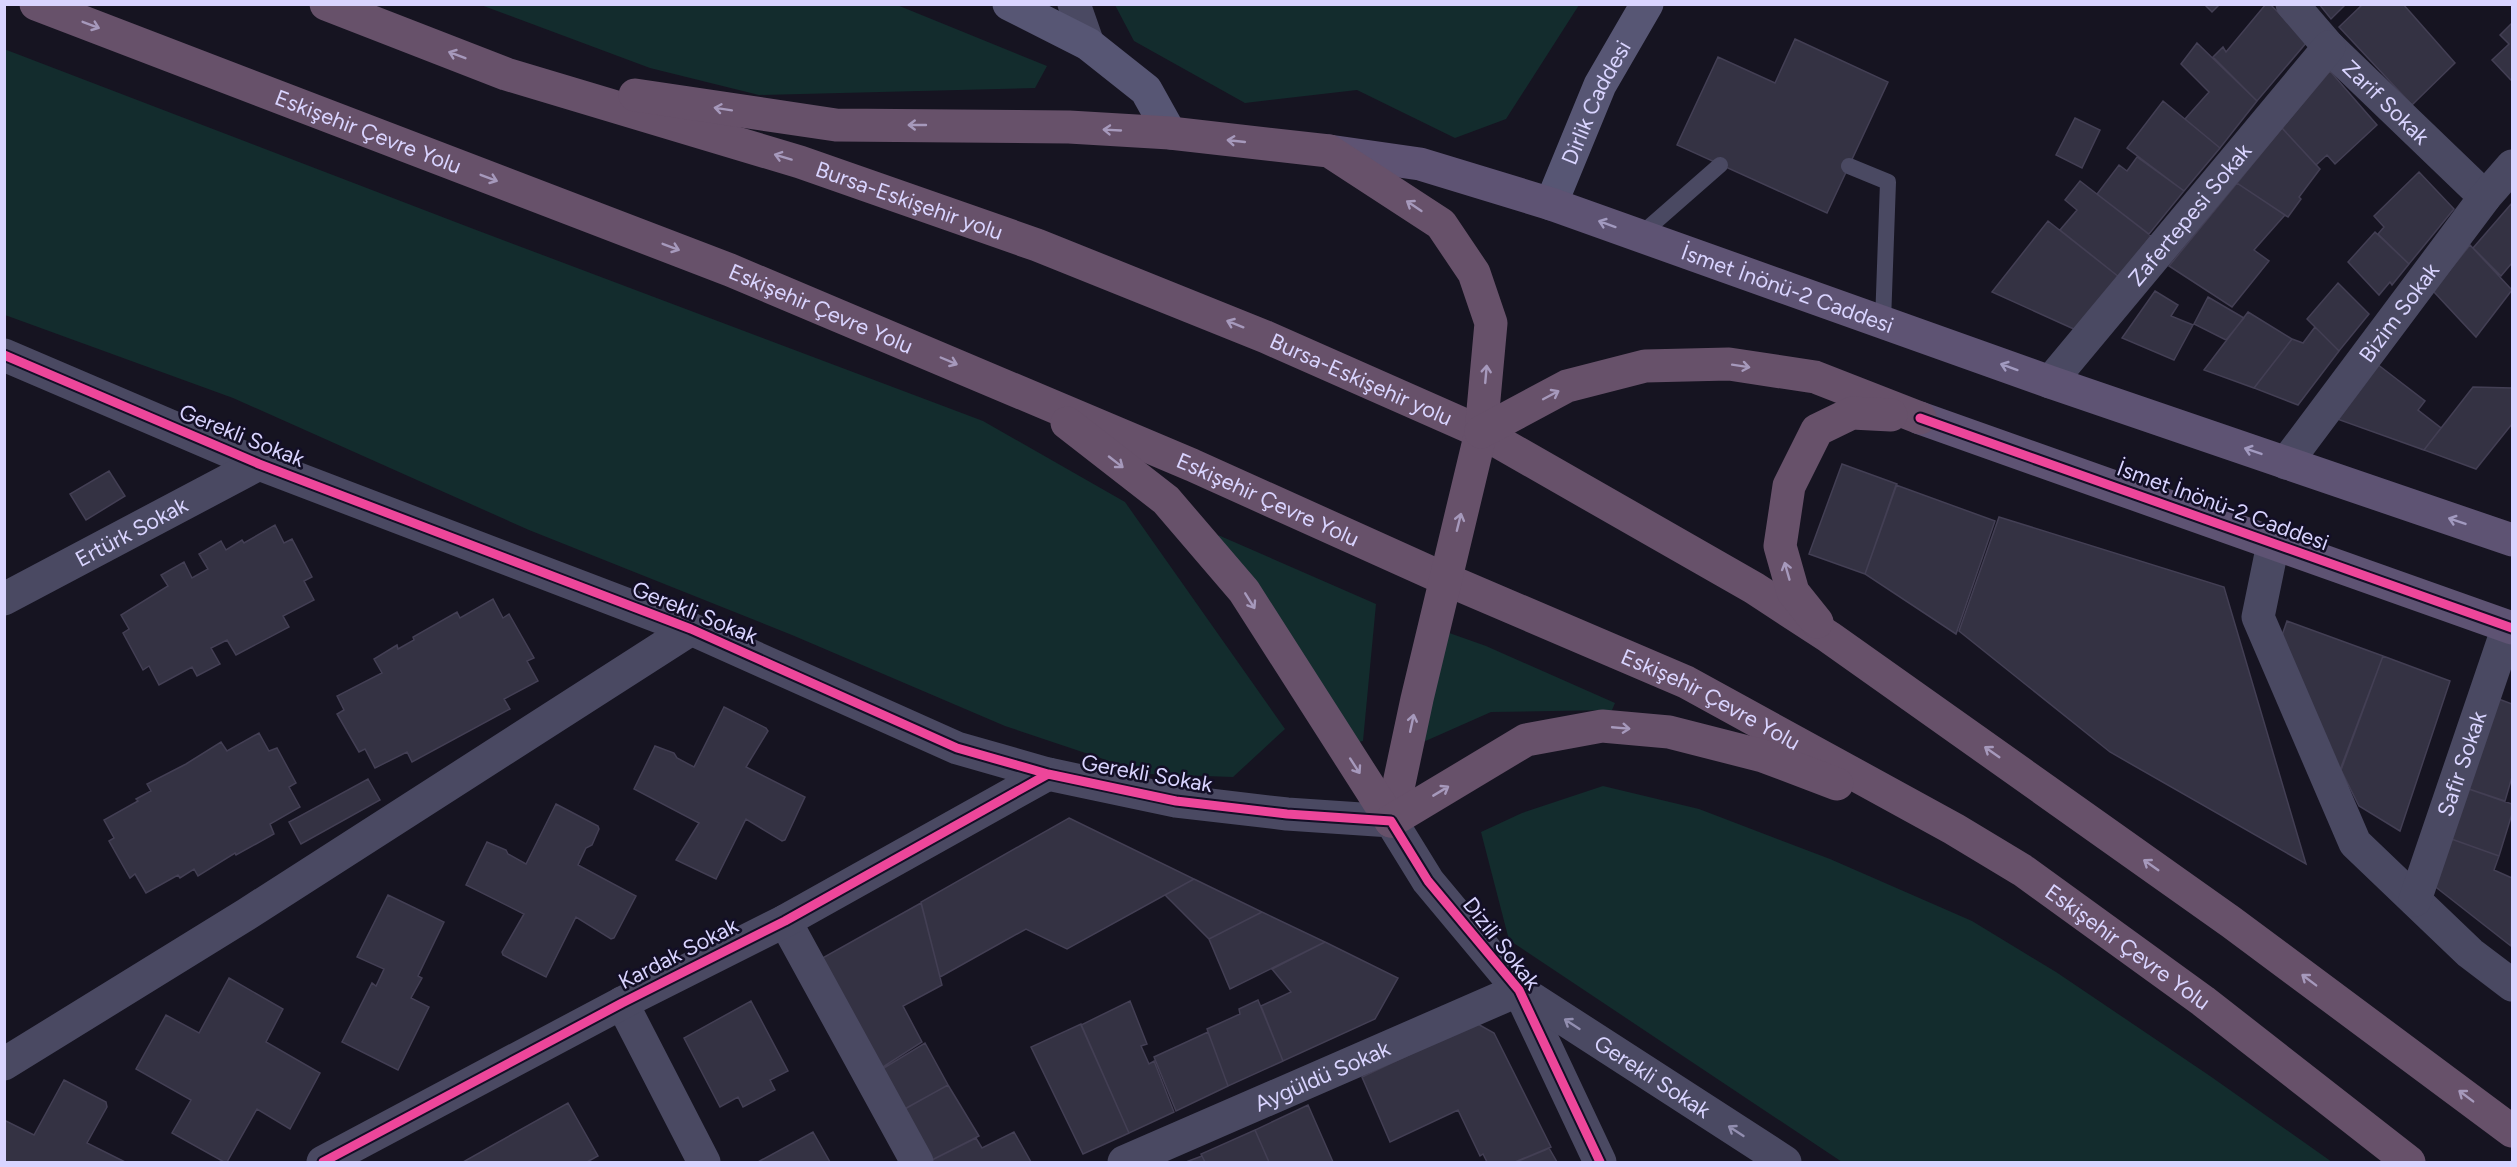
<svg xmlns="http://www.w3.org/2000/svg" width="2517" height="1167" font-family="Figtree,sans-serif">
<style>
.green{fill:#132c2d}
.building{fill:#343243;stroke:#433f54;stroke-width:1.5}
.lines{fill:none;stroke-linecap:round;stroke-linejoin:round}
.lane{stroke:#4a4962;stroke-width:16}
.street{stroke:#4a4962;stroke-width:33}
.secondary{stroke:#575674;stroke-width:33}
.primary{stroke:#5e5373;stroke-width:33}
.highway{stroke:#67516a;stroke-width:33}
.cycleway-casing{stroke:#130f26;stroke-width:13}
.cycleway{stroke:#ed469a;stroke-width:9}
.oneway{stroke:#a699bc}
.oneway2{stroke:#a29ac0}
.oneway3{stroke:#928eb0}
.labels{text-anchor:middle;stroke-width:5;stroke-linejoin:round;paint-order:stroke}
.street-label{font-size:22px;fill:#d9d4ff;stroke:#130f26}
</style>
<rect width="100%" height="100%" fill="#161421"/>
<path class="green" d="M 481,5 L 897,5 L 1047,66 L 1035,88 L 759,95 L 650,68 Z
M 1115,5 L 1579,5 L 1506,119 L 1455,138 L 1357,90 L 1245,103 L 1134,41 Z
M 4,49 L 471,228 L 983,421 L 1125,502 L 1285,729 L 1233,777 L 1148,774 L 1005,726 L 792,635 L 529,530 L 233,398 L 5,315 Z
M 1218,535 L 1376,604 L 1363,741 L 1353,743 Z
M 1438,629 L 1486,646 L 1615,703 L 1612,710 L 1491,712 L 1421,743 Z
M 1603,786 L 1699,809 L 1830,859 L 1972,921 L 2056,972 L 2210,1076 L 2332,1162 L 1842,1162 L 1509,940 L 1481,832 L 1522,813 Z"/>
<path class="building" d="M 2204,4 L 2220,4 L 2212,12 Z
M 2266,4 L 2270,4 L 2307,42 L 2257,101 L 2213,57 L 2223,47 L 2226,52 Z
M 2319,4 L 2346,4 L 2331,19 Z
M 2363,4 L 2403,4 L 2455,63 L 2412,105 L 2339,27 Z
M 2512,23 L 2512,81 L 2492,60 L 2509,44 L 2500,35 Z
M 1795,39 L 1888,82 L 1827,213 L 1677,145 L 1718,57 L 1775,83 Z
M 2197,43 L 2257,101 L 2220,148 L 2185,119 L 2209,92 L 2181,64 Z
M 2330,71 L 2377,125 L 2335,164 L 2327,155 L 2316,165 L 2282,128 Z
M 2163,101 L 2220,148 L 2184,191 L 2127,148 Z
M 2075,118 L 2100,130 L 2082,168 L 2056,155 Z
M 2282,128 L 2320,169 L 2299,197 L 2301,199 L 2288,217 L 2237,183 Z
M 2137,157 L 2184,191 L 2149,234 L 2097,194 L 2119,165 L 2127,171 Z
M 2419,172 L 2454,209 L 2409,264 L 2378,234 L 2384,227 L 2374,216 Z
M 2080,181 L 2151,236 L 2119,277 L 2060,230 L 2077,210 L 2065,200 Z
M 2237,183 L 2285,215 L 2254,250 L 2269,261 L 2232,307 L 2169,266 Z
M 2512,203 L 2512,263 L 2501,276 L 2473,248 Z
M 2048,221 L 2119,277 L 2076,330 L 1992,292 Z
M 2375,232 L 2409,264 L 2392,285 L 2390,282 L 2379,295 L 2348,262 Z
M 2470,245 L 2512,290 L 2476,337 L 2433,291 Z
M 2338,283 L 2369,314 L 2339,351 L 2307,319 Z
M 2155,291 L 2178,305 L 2171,316 L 2193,325 L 2174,360 L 2122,338 Z
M 2208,297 L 2244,318 L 2226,340 L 2194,324 Z
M 2248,312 L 2292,339 L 2254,388 L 2204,370 Z
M 2315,327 L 2339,351 L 2298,405 L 2254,388 L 2292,339 L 2303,343 Z
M 2377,364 L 2425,401 L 2418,410 L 2441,428 L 2424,450 L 2337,419 Z
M 2473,387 L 2512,388 L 2512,424 L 2476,469 L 2424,450 Z
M 1842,464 L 1897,484 L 1865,574 L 1809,554 Z
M 109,471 L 125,496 L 86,520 L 70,494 Z
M 1896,485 L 1995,521 L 1956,634 L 1865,574 Z
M 1999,517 L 2224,587 L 2306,864 L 2110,752 L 1959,631 Z
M 275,525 L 284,543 L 292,539 L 312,577 L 304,581 L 314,600 L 283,616 L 289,627 L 236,655 L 227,640 L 211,648 L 220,664 L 197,676 L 192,667 L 159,685 L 149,666 L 143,670 L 123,633 L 129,629 L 121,615 L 168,586 L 161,575 L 184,562 L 192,578 L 208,569 L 199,554 L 221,541 L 226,550 L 242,540 L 244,543 Z
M 493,599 L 503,618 L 509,614 L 534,658 L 527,661 L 538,681 L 504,699 L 510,709 L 412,762 L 407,752 L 375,768 L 365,749 L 359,752 L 337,714 L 344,710 L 337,696 L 382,673 L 374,659 L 397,645 L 398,649 L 414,640 L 413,637 L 457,612 L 460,618 Z
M 2287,621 L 2383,656 L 2340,770 L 2279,644 Z
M 2383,656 L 2450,681 L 2400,831 L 2359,806 L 2341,770 Z
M 2496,698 L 2512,704 L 2512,777 L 2505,801 L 2460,786 Z
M 724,707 L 766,728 L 768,731 L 746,767 L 805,797 L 785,840 L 782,841 L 746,819 L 716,879 L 676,860 L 699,823 L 634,789 L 655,746 L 674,753 L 677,758 L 694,767 Z
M 259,733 L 269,751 L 277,748 L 296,783 L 289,787 L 300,807 L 270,824 L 274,834 L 236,855 L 235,853 L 198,876 L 194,869 L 180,878 L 178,875 L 146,893 L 135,874 L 130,878 L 109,841 L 114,838 L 104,820 L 138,801 L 136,799 L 151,791 L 147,784 L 186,764 L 221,742 L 227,751 Z
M 368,779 L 380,800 L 301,844 L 289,822 Z
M 2460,786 L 2512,804 L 2512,814 L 2499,856 L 2443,836 Z
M 556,804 L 598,826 L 599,829 L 592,845 L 586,848 L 578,865 L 636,896 L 614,938 L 611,939 L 576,917 L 546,977 L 503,955 L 502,952 L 524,914 L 466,885 L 487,842 L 506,850 L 508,854 L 526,864 Z
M 1069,818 L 1194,879 L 1067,949 L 1026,929 L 940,977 L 921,902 Z
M 2443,836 L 2499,856 L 2494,870 L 2512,878 L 2511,946 L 2428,881 Z
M 1194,879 L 1262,912 L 1209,939 L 1165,895 Z
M 388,895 L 444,922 L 418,976 L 422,978 L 411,998 L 429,1007 L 398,1070 L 342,1042 L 372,983 L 376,986 L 384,969 L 357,957 Z
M 921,903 L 942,985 L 903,1006 L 922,1042 L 872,1074 L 810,965 Z
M 1262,912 L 1325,942 L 1230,989 L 1209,939 Z
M 1325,942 L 1398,978 L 1375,1019 L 1283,1061 L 1261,1006 L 1291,992 L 1272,969 Z
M 229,978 L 283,1009 L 266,1042 L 320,1073 L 290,1129 L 257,1109 L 227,1162 L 224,1162 L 172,1133 L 191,1100 L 136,1069 L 166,1015 L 199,1033 Z
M 1258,1000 L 1283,1061 L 1228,1086 L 1207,1029 L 1240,1014 L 1239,1009 Z
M 751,1001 L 788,1071 L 770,1080 L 775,1090 L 743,1107 L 738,1097 L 720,1107 L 684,1038 Z
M 1130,1001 L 1147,1044 L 1141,1046 L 1149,1064 L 1154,1061 L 1174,1112 L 1129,1133 L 1081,1025 Z
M 1476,1023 L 1494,1033 L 1551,1147 L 1515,1162 L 1487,1162 L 1483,1154 L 1480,1156 L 1458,1110 L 1390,1142 L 1362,1077 Z
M 1081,1024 L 1129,1133 L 1083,1154 L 1031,1047 Z
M 1208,1032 L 1228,1086 L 1176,1111 L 1154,1057 Z
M 925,1043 L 948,1085 L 896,1114 L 874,1074 Z
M 64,1080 L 106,1102 L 107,1107 L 87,1143 L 125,1162 L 4,1162 L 4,1120 L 34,1135 Z
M 948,1085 L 979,1136 L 928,1162 L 897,1113 Z
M 568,1103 L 598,1156 L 587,1162 L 463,1162 Z
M 1308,1105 L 1333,1162 L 1269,1162 L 1255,1130 Z
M 1255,1130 L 1269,1162 L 1205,1162 L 1201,1154 Z
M 813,1132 L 830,1162 L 758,1162 Z
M 1014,1132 L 1031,1162 L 928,1162 L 976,1138 L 982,1148 Z
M 1549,1148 L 1557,1162 L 1516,1162 L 1545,1150 Z
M 1202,1156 L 1205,1162 L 1186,1162 Z"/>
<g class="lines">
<path class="lane" d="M 1849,166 L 1888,182 L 1883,322
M 1639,236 L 1720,165"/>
<g class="street">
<path d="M 1074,4 L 1088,44"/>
<path id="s1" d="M 2292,4 L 2329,47 L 2485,197"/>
<path d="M 4,355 L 259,464 L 691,629 L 957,748 L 1048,774 L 1176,801 L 1287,814 L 1391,821 L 1428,881 L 1519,990 L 1600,1162"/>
<path id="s2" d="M 2050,382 L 2329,47"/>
<path id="s3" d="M 2286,463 L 2485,197 L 2512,166"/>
<path d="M 2273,544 L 2258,617 L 2355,843 L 2470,953 L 2512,985"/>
<path id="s4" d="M 4,599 L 259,464"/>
<path id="s5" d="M 2415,900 L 2508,627"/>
<path d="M 785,921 L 917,1162"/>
<path id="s6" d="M 1519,990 L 1785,1162"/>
<path d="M 622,1003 L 704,1162"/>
<path d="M 4,1064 L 247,914 L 691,629"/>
<path d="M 323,1162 L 622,1003 L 785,921 L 1048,774"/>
<path id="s7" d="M 1124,1162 L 1519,990"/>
</g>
<g class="secondary">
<path d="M 1009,4 L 1088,44 L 1146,90 L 1170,133"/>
<path id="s8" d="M 1551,204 L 1600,85 L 1647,4"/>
</g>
<g class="primary">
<path id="s9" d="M 1329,151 L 1420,164 L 1551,204 L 2050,382 L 2512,540"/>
<path d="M 1920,418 L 2512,628"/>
</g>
<g class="highway">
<path id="s10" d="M 36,4 L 730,270 L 1192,465 L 1445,579 L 1686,682 L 1954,829 L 2022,870 L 2203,1001 L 2409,1162"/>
<path id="s11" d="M 326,4 L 506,74 L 800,162 L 1037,245 L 1266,337 L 1481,432 L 1754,588 L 1829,637 L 2231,922 L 2512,1131"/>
<path d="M 635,95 L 836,125 L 1069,127 L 1170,133 L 1329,151 L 1441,224 L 1474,273 L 1491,323 L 1481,432 L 1417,699 L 1391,821"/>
<path d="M 1067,423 L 1166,500 L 1244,591 L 1391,821"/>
<path d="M 1481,432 L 1567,386 L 1645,366 L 1729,364 L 1815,377 L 1920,418"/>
<path d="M 1817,622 L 1793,592 L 1780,546 L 1789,486 L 1817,430 L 1852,413 L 1891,415"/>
<path d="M 1391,821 L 1526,740 L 1602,726 L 1669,732 L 1763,756 L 1837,784"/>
</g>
<g class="cycleway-casing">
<path id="cycleway" d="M 4,355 L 259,464 L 691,629 L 957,748 L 1048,774 L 1176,801 L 1287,814 L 1391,821 L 1428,881 L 1519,990 L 1600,1162
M 1920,418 L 2512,628
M 323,1162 L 622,1003 L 785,921 L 1048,774"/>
</g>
<use href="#cycleway" class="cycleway"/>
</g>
<defs><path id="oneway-shaft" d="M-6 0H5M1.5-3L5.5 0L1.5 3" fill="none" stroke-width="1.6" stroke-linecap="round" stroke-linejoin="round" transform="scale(1.5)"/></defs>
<g class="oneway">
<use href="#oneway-shaft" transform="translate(91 25) rotate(21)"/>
<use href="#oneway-shaft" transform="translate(457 55) rotate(-159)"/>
<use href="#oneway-shaft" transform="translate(723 109) rotate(-171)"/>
<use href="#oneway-shaft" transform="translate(917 125) rotate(180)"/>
<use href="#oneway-shaft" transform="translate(1112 130) rotate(-177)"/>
<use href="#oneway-shaft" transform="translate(1236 141) rotate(-174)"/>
<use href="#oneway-shaft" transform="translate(783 157) rotate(-163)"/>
<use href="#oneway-shaft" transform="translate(489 178) rotate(21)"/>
<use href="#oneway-shaft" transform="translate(1414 206) rotate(-146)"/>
<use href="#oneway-shaft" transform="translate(671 247) rotate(21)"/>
<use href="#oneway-shaft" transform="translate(1235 324) rotate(-158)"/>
<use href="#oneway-shaft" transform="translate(949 361) rotate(23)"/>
<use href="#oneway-shaft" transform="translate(1741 366) rotate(9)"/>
<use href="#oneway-shaft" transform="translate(1486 374) rotate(-85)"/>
<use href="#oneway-shaft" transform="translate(1551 395) rotate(-28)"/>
<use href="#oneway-shaft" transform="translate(1116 462) rotate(38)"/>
<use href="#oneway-shaft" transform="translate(1459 522) rotate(-76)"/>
<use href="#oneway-shaft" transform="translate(1787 571) rotate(-106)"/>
<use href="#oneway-shaft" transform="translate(1250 601) rotate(58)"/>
<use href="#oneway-shaft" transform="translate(1412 723) rotate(-78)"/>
<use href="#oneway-shaft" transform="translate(1621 728) rotate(5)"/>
<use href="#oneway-shaft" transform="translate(1992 752) rotate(-145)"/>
<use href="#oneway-shaft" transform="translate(1355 766) rotate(57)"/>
<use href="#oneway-shaft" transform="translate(1441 791) rotate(-31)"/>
<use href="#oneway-shaft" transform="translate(2151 865) rotate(-145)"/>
<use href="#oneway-shaft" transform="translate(2309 980) rotate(-143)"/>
<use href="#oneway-shaft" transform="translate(2466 1096) rotate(-143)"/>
</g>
<g class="oneway2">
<use href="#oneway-shaft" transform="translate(1607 224) rotate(-160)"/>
<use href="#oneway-shaft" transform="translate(2009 367) rotate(-160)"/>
<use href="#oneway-shaft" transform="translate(2253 451) rotate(-161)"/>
<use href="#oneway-shaft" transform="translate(2457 521) rotate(-161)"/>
</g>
<g class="oneway3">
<use href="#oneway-shaft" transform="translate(1572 1024) rotate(-147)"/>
<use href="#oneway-shaft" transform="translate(1736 1131) rotate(-147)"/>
</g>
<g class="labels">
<g class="street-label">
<text dy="8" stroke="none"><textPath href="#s1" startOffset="136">Zarif Sokak</textPath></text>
<text dy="8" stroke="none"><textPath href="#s8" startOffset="111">Dirlik Caddesi</textPath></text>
<text dy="8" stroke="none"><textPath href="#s10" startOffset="356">Eskişehir Çevre Yolu</textPath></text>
<text dy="8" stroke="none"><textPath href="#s11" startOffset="616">Bursa-Eskişehir yolu</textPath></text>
<text dy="8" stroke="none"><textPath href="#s2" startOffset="218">Zafertepesi Sokak</textPath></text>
<text dy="8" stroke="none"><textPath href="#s9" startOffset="480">İsmet İnönü-2 Caddesi</textPath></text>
<text dy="8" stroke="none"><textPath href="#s10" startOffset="842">Eskişehir Çevre Yolu</textPath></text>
<text dy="8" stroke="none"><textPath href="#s3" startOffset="188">Bizim Sokak</textPath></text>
<text dy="8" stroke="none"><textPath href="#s11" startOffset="1102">Bursa-Eskişehir yolu</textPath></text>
<text transform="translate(242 435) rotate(22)" y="8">Gerekli Sokak</text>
<text dy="8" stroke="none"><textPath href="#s10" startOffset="1328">Eskişehir Çevre Yolu</textPath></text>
<text transform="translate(2223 505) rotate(20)" y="8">İsmet İnönü-2 Caddesi</text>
<text dy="8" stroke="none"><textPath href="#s4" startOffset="144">Ertürk Sokak</textPath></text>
<text transform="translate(695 612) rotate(22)" y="8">Gerekli Sokak</text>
<text dy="8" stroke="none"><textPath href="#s10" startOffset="1814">Eskişehir Çevre Yolu</textPath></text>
<text dy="8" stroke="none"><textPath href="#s5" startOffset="144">Safir Sokak</textPath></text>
<text transform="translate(1147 773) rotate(10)" y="8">Gerekli Sokak</text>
<text transform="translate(1502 943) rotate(52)" y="8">Dizili Sokak</text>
<text dy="8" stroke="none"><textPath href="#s10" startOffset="2300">Eskişehir Çevre Yolu</textPath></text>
<text transform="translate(678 953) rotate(-27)" y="8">Kardak Sokak</text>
<text dy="8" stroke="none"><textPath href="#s7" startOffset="216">Aygüldü Sokak</textPath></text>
<text dy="8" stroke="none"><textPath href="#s6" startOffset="159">Gerekli Sokak</textPath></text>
</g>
</g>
<rect width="2517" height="1167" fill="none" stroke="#d9d4ff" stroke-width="12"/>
</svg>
